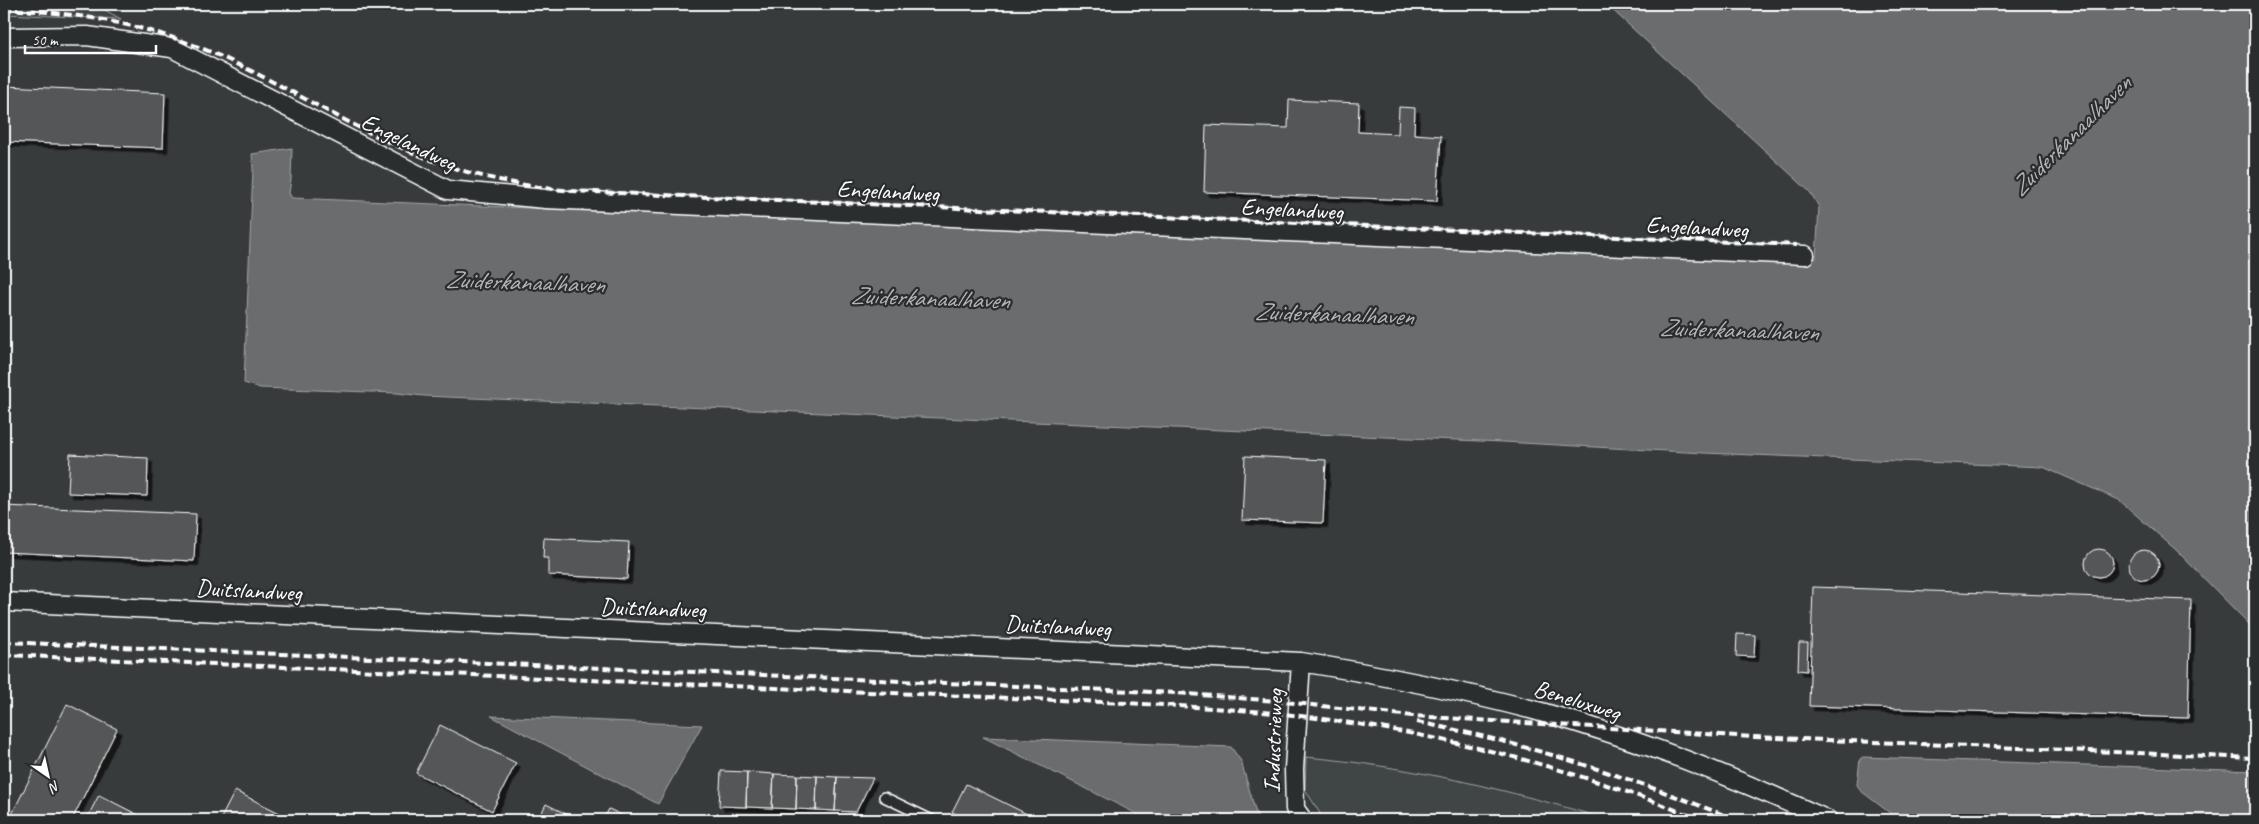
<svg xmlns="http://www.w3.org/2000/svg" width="2259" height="824" font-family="Caveat,sans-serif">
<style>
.built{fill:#373a3b}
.green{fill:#414445;stroke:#a0a2a2}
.water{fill:#6a6c6d;stroke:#a6a7a7}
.building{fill:#555758;stroke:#fff;filter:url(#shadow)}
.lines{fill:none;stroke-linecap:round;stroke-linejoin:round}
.lane-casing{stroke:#fff;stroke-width:12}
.street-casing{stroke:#fff;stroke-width:21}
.lane{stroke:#2a2d2e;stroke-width:9}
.street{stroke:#2a2d2e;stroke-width:18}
.rail{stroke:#fff;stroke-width:4;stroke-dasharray:8 4;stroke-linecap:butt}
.labels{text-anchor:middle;stroke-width:4.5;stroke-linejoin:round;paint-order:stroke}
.street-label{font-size:24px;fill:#fff;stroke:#2a2d2e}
.water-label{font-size:25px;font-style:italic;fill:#b4b6b6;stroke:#2a2d2e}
</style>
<defs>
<filter id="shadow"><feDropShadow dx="4.5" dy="4.5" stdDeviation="0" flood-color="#0009"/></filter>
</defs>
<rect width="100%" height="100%" fill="#2a2d2e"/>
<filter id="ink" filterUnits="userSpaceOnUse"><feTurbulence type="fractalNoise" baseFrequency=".02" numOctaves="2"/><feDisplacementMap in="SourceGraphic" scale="10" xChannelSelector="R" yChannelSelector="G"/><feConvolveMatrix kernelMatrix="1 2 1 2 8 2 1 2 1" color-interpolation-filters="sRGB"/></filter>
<g filter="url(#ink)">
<path class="built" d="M 4,4 L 2052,4 L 2255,78 L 2255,820 L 4,820 Z"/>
<path class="green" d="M 4,4 L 94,4 L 121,19 L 4,14 Z
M 1306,757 C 1409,766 1510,790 1609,820 L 1324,820 L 1305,789 Z"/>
<path class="water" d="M 1606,4 L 2255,4 L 2255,630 L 2176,550 L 2119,500 L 2043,467 L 1704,453 L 1503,442 L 424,396 L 397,393 L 260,388 L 244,383 L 253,169 L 252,154 L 292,148 L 291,180 L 289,193 L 292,198 L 1811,262 L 1816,258 L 1819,207 L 1810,192 Z
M 491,716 L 702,725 L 658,804 Z
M 983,737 L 1231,747 L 1241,761 L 1258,820 L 1149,820 Z
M 1863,757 L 2255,771 L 2255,820 L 1899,820 L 1861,791 L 1857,785 L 1860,759 Z"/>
<path class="building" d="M 4,86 L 165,93 L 163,148 L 4,142 Z
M 1289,100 L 1359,103 L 1358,132 L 1398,134 L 1399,107 L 1415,108 L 1414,134 L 1441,136 L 1437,201 L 1204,192 L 1206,125 L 1288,128 Z
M 70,454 L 148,458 L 147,496 L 68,493 Z
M 1245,456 L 1326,460 L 1323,523 L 1242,520 Z
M 4,506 L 196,514 L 194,561 L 4,552 Z
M 544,538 L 629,542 L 627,579 L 548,575 L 548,558 L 543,558 Z
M2085 563a14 14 0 1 1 28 0a14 14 0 1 1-28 0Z
M2129 565a15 15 0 1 1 30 0a15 15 0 1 1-30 0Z
M 1813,587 L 2191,600 L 2188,718 L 1809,706 Z
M 1737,634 L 1755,635 L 1754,657 L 1736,656 Z
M 1799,643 L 1808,643 L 1807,671 L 1798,670 Z
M 67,704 L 117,729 L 72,820 L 9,820 Z
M 440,725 L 516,763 L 492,811 L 416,773 Z
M 721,771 L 747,772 L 746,807 L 719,806 Z
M 747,772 L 774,774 L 772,808 L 746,807 Z
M 774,774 L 797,775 L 796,809 L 772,808 Z
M 797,775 L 817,776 L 816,810 L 796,809 Z
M 817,776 L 837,777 L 835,811 L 816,810 Z
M 837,777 L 873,778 L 856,812 L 835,811 Z
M 966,784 L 1037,819 L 1037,820 L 968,820 L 952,812 Z
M 235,791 L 294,820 L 220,820 Z
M 99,795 L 148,820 L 86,820 Z
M 546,804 L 578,820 L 538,820 Z
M 609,809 L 632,820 L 603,820 Z"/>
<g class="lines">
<g class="lane-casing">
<path id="lane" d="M 884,797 L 932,820"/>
</g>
<g class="street-casing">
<path id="street" d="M 4,37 L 87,36 L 172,48 L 448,190 L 546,199 L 1805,255
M 4,602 L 1301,662 C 1382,675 1462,691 1541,712 C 1639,739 1736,778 1828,820
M 1301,662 L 1294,769 L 1295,809 L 1303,820"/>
</g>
<use href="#lane" class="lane"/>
<use href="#street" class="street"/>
<path class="rail" d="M 4,9 C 70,12 134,22 196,46 C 274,77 344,125 421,156 C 470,176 520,186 572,191 L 1797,245
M 4,642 L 1176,693 L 1276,701 L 1412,716 L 1755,737 L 2255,758
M 4,655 L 1127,703 C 1195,707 1264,710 1331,720 C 1457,738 1583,771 1700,820
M 1417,722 C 1526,743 1633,778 1736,820"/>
</g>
</g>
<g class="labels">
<g class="street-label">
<text transform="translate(409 142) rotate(26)" y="8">Engelandweg</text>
<text transform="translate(888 191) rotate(3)" y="8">Engelandweg</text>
<text transform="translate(1292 209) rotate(3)" y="8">Engelandweg</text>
<text transform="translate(1697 227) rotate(3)" y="8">Engelandweg</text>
<text transform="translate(249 590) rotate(3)" y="8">Duitslandweg</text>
<text transform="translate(653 608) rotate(2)" y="8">Duitslandweg</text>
<text transform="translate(1058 626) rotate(3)" y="8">Duitslandweg</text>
<text transform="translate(1577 700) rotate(17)" y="8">Beneluxweg</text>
<text transform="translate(1273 741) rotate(-88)" y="8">Industrieweg</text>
</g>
<g class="water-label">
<text transform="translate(2070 135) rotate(-45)" y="9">Zuiderkanaalhaven</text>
<text transform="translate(525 281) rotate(2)" y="9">Zuiderkanaalhaven</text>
<text transform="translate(930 297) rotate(2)" y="9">Zuiderkanaalhaven</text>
<text transform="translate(1334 313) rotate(2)" y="9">Zuiderkanaalhaven</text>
<text transform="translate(1739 329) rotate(2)" y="9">Zuiderkanaalhaven</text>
</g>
</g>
<rect width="2259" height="824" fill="none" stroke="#2a2d2e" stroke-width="20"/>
<rect x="10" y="10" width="2239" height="804" fill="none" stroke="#fff" stroke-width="2" filter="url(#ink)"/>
<g transform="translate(48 776) rotate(146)" stroke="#2a2d2e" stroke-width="4" paint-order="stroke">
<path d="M0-4L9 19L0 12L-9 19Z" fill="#ffffff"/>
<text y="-8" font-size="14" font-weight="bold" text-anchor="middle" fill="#ffffff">N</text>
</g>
<path d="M25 45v8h131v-8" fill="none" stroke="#ffffff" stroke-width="2.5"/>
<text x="32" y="45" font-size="15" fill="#ffffff" stroke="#2a2d2e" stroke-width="4" paint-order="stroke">50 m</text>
</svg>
